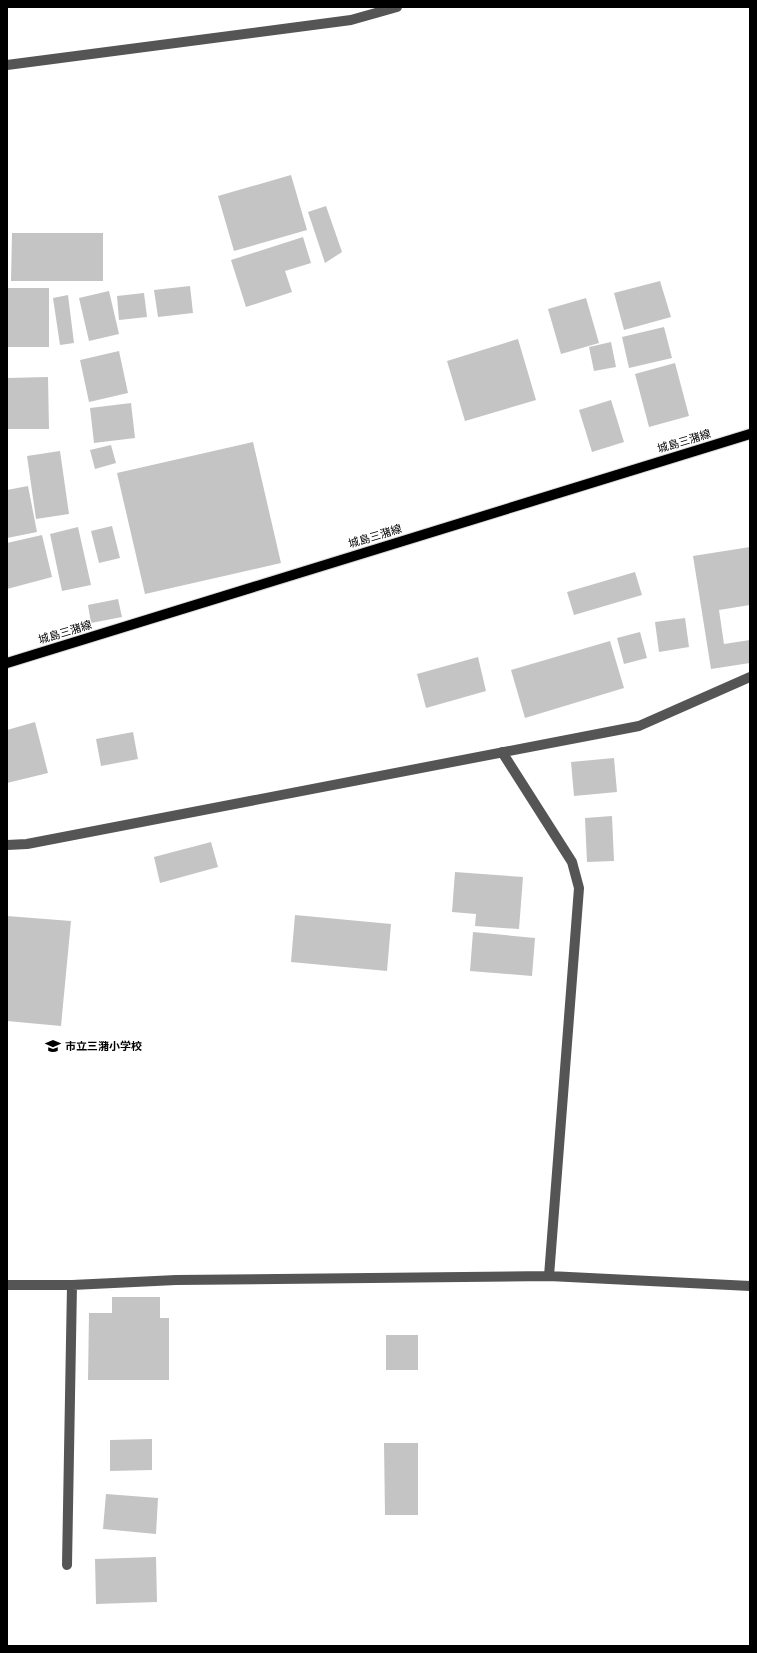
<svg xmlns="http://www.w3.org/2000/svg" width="757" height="1653" font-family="'PT Sans','Noto Sans JP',sans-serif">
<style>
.building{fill:#c4c4c4}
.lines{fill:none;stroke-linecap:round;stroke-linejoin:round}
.major-casing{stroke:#dbdbdb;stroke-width:12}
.minor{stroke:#555;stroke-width:10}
.major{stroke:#000;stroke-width:10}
.labels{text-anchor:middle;stroke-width:3;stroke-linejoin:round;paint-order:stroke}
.street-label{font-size:11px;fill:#000;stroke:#fff}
.poi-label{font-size:11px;font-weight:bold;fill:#000;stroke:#fff;text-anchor:start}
</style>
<rect width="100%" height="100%" fill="#fff"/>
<path class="building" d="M 291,175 L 307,230 L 234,251 L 218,196 Z
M 326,206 L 342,252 L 325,263 L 308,212 Z
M 12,233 L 103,233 L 103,281 L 11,281 Z
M 303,237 L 311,263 L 285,271 L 292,292 L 246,307 L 231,260 Z
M 660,281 L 671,317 L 624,330 L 614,293 Z
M 190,286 L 193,313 L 158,317 L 154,290 Z
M 7,288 L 49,288 L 49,347 L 7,347 Z
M 109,291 L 119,334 L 89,341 L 79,298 Z
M 144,293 L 147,317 L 119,320 L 117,296 Z
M 68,295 L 74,343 L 60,345 L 53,298 Z
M 586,298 L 599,343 L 561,354 L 548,309 Z
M 664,327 L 672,358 L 629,368 L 622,337 Z
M 518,339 L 536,400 L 465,421 L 447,361 Z
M 611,342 L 616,367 L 594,371 L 589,347 Z
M 119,351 L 128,393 L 89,402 L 80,360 Z
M 675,363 L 689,416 L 649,427 L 635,374 Z
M 48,377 L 49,429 L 7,429 L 7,378 Z
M 611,400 L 624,442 L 592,452 L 579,410 Z
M 131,403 L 135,438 L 94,443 L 90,408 Z
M 253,442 L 281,563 L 145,594 L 117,473 Z
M 111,445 L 116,463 L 95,469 L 90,450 Z
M 60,451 L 69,514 L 36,519 L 27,456 Z
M 28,486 L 37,532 L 7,538 L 7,490 Z
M 112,526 L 120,558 L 99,563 L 91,531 Z
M 78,527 L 91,585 L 62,591 L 50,534 Z
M 42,535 L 52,577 L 7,589 L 7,543 Z
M 750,547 L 750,605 L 719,610 L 724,644 L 750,640 L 750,663 L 711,669 L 693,556 Z
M 635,572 L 642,595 L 574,615 L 567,592 Z
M 118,599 L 122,617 L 91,623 L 88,605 Z
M 685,618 L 689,647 L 659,652 L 655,622 Z
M 640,632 L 647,658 L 624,664 L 617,638 Z
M 610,641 L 624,688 L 525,718 L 511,670 Z
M 478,657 L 486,691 L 426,708 L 417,674 Z
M 35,722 L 48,773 L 7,783 L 7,730 Z
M 133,732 L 138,759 L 101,766 L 96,739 Z
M 614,758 L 617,792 L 574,796 L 571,762 Z
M 612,816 L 614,861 L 587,862 L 585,818 Z
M 211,842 L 218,867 L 160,883 L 154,857 Z
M 455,872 L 523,877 L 519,929 L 475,926 L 476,914 L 452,912 Z
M 295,915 L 391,924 L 387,971 L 291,962 Z
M 7,916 L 71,921 L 61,1026 L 7,1021 Z
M 473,932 L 535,938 L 532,976 L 470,971 Z
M 112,1297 L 160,1297 L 160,1318 L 169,1318 L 169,1380 L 88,1380 L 89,1313 L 112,1313 Z
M 386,1335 L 418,1335 L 418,1370 L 386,1370 Z
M 152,1439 L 152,1470 L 110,1471 L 110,1440 Z
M 384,1443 L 418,1443 L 418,1515 L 385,1515 Z
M 106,1494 L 158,1498 L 156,1534 L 103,1529 Z
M 156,1557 L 157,1602 L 96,1604 L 95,1559 Z"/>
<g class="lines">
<g class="major-casing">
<path id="major" d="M 7,663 L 750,434"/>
</g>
<path class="minor" d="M 7,65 L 351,20 L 397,7
M 502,752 L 572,862 L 579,888 L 549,1276
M 7,845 L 27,844 L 639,726 L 750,677
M 7,1285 L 72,1285 L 176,1280 L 549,1276 L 750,1286
M 67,1565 L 72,1285"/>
<use href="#major" class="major"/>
</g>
<defs>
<g id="school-bare" transform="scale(1.2)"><path d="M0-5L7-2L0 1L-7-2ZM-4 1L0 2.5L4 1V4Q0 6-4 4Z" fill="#000" stroke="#fff" stroke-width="2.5" paint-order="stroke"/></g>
</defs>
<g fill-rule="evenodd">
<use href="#school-bare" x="53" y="1046"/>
</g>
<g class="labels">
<g class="street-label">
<text transform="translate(684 441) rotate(-17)" y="4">城島三潴線</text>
<text transform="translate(375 536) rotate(-17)" y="4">城島三潴線</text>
<text transform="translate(65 632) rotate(-17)" y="4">城島三潴線</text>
</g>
<g class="poi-label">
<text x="65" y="1050">市立三潴小学校</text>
</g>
</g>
<rect width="757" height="1653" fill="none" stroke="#000000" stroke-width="16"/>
</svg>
